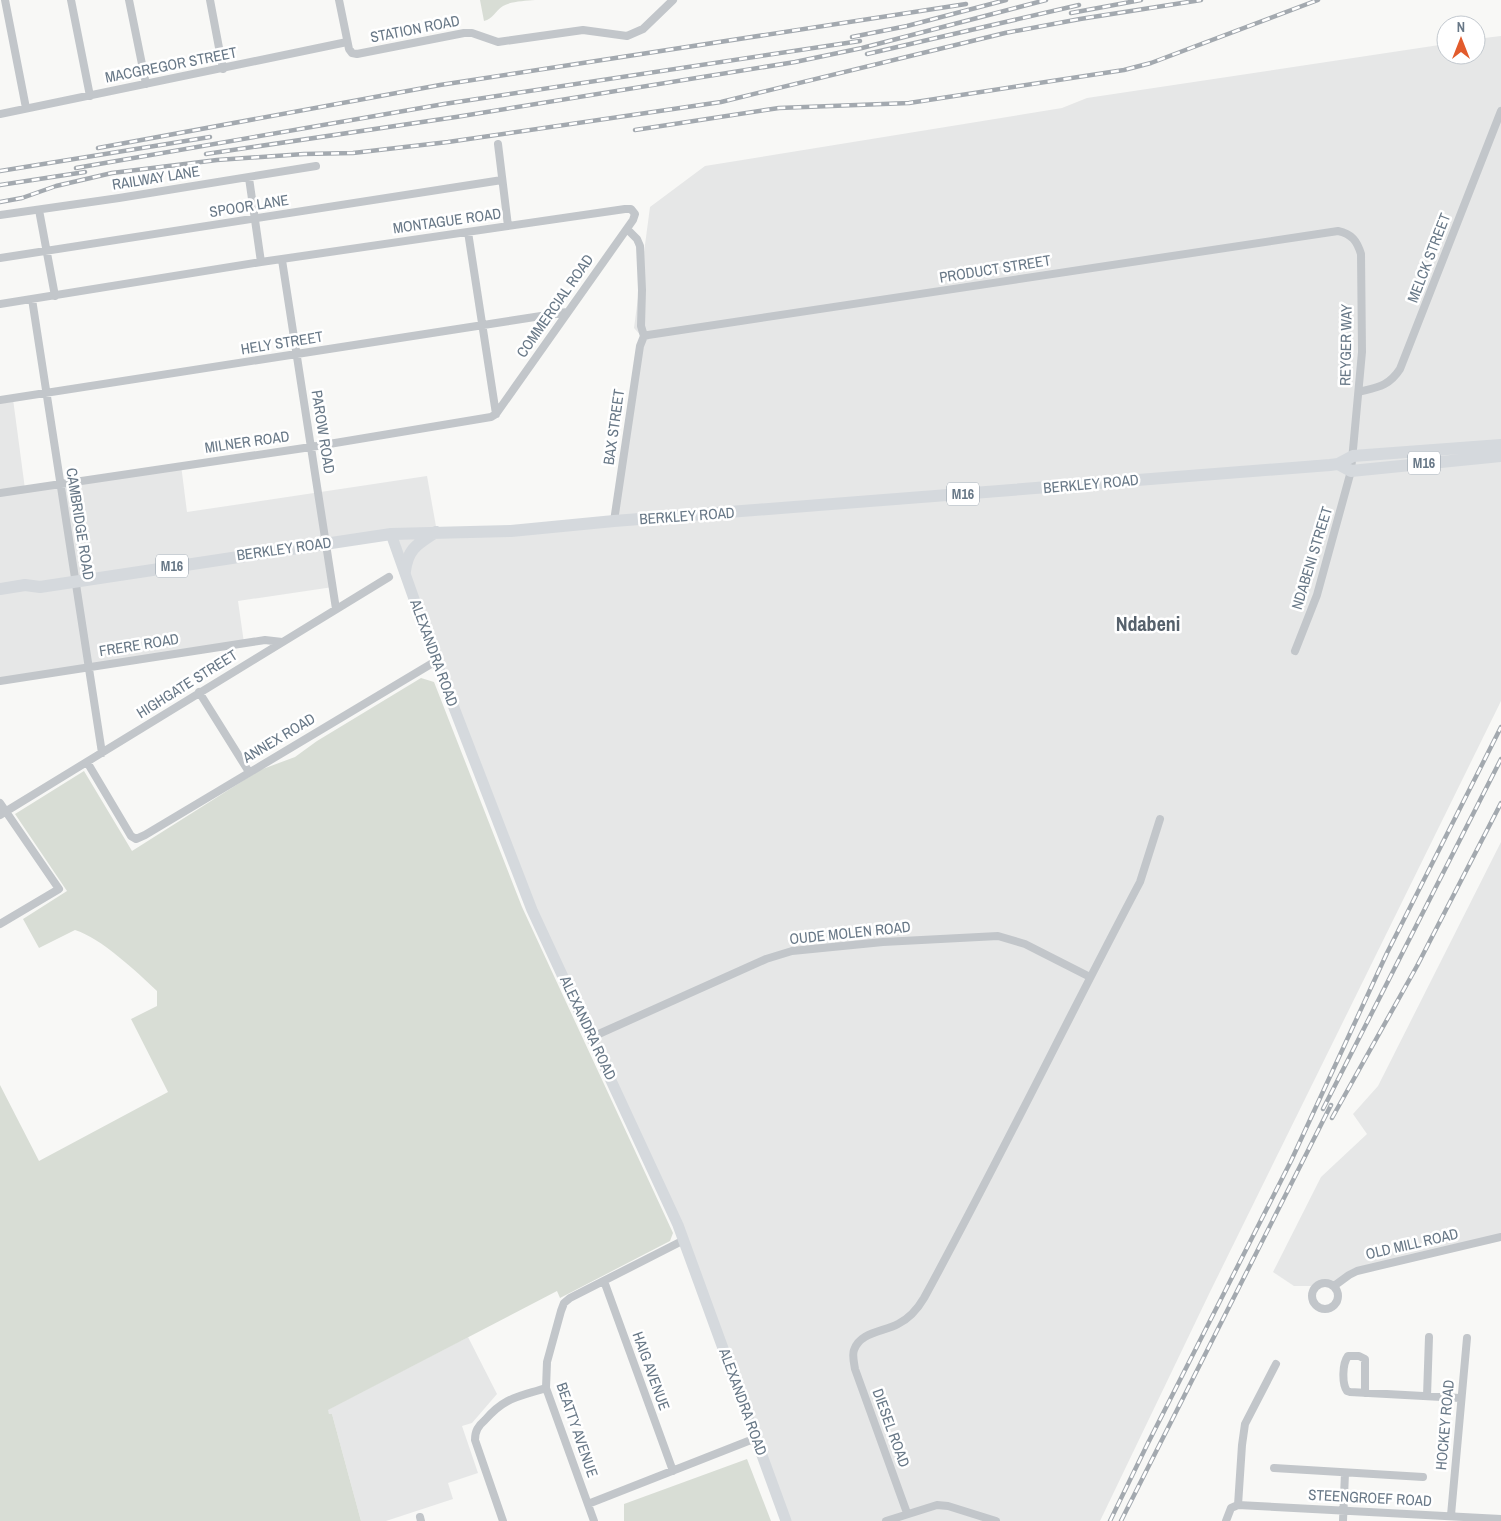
<svg xmlns="http://www.w3.org/2000/svg" width="1501" height="1521" font-family="'Archivo Narrow',sans-serif">
<style>
.built{fill:#e6e7e7}
.green{fill:#d8ddd5}
.lines{fill:none;stroke-linecap:round;stroke-linejoin:round}
.street{stroke:#c2c6ca;stroke-width:8}
.secondary{stroke:#d5d9dd;stroke-width:11}
.primary{stroke:#d5d9dd;stroke-width:12}
.rail-casing{stroke:#a3a9af;stroke-width:4.5}
.rail{stroke:#fff;stroke-width:2.5;stroke-dasharray:8;stroke-linecap:butt}
.labels{text-anchor:middle;stroke-width:5;stroke-linejoin:round;paint-order:stroke}
.shield{fill:#fff;stroke:#95a0ab;stroke-width:1}
.shield-label{font-size:14px;font-weight:bold;fill:#687887}
.street-label{font-size:15px;fill:#687887;stroke:#fff}
.district-label{font-size:20px;font-weight:bold;fill:#56616c;stroke:#fff}
</style>
<rect width="100%" height="100%" fill="#f8f8f6"/>
<path class="built" d="M 1501,36 L 1501,701 L 1209,1294 L 1100,1521 L 786,1521 L 678,1225 L 532,910 L 391,534 L 326,543 L 333,587 L 238,601 L 244,643 L 0,681 L 0,400 L 13,399 L 25,489 L 181,465 L 187,512 L 427,476 L 437,532 L 614,521 L 643,338 L 634,328 L 650,207 L 705,166 L 1062,108 L 1087,98 L 1446,44 L 1446,55 L 1476,55 L 1476,39 Z
M 1501,842 L 1501,1237 L 1357,1271 L 1334,1286 L 1294,1286 L 1273,1272 L 1321,1177 L 1367,1134 L 1353,1114 L 1378,1086 Z
M 468,1337 L 497,1394 L 472,1423 L 462,1426 L 478,1473 L 448,1483 L 453,1499 L 386,1521 L 361,1521 L 332,1414 L 329,1414 L 327,1410 Z"/>
<path class="green" d="M 480,0 L 535,0 C 525,1 512,1 503,6 C 495,11 493,19 484,21 Z
M 421,678 L 434,682 L 522,907 L 673,1233 L 670,1241 L 560,1298 L 557,1291 L 328,1410 L 329,1414 L 332,1414 L 361,1521 L 0,1521 L 0,1085 L 39,1161 L 168,1092 L 131,1019 L 157,1006 L 157,991 C 137,972 101,938 75,930 L 39,948 L 23,919 L 67,891 L 15,814 L 84,771 L 132,851 L 260,770 L 295,757 L 317,741 Z
M 747,1459 L 771,1521 L 624,1521 L 624,1504 Z"/>
<g class="lines">
<path class="street" d="M 5,0 L 26,108
M 71,0 L 90,96
M 129,0 L 146,84
M 210,0 L 223,69
M 339,0 L 349,49 L 352,53 L 357,54 L 464,33 L 472,33 L 498,42 L 583,30 L 627,36 L 643,29 L 673,0
M 0,114 L 347,42
M 498,144 L 508,226
M 249,178 L 261,262
M 39,210 L 55,296
M 0,215 L 119,198 L 316,166
M 627,229 L 637,239 L 640,246 L 642,290 L 641,326 L 644,336
M 468,232 L 496,414
M 0,258 L 502,180
M 282,260 L 336,609
M 32,299 L 102,753
M 0,304 L 261,262 L 625,209 L 631,209 L 635,214 L 633,220 L 496,414 L 491,417 L 311,447 L 0,493
M 1359,392 C 1378,387 1389,386 1400,369 L 1501,111
M 0,400 L 567,312
M 614,521 L 640,346 L 644,336 L 648,335 L 1338,231 C 1352,234 1357,241 1361,254 L 1362,352 L 1351,471 L 1317,595 L 1295,651
M 0,681 L 265,640 L 282,642
M 199,692 L 249,772
M 87,762 L 131,836 L 136,839 L 145,835 L 436,661
M 0,803 L 59,889 L 0,924
M 0,815 L 389,577
M 592,1037 L 766,959 L 792,951 L 883,942 L 998,936 L 1025,944 L 1090,977
M 604,1281 L 673,1471
M1312 1296a13 13 0 1 1 26 0a13 13 0 1 1-26 0Z
M 1334,1286 L 1349,1275 L 1357,1271 L 1501,1237
M 1365,1393 L 1365,1359 L 1359,1356 L 1348,1356 C 1342,1364 1342,1384 1347,1391 L 1350,1392 L 1460,1398
M 1427,1396 L 1429,1337
M 1274,1468 L 1423,1477
M 588,1504 L 756,1438
M 1238,1505 L 1242,1445 L 1245,1424 L 1276,1364
M 907,1513 L 855,1369 C 854,1363 852,1355 854,1350 C 860,1332 883,1332 898,1324 C 910,1318 917,1310 924,1298 C 999,1161 1067,1020 1140,882 L 1160,819
M 1451,1515 L 1467,1338
M 420,1517 L 421,1521
M 503,1521 L 475,1440 C 475,1431 478,1426 485,1420 C 505,1397 518,1397 546,1388
M 594,1521 L 546,1388 L 547,1362 L 561,1311 L 564,1303 L 570,1298 L 684,1240
M 886,1521 L 937,1505 L 948,1506 L 996,1521
M 1226,1521 L 1231,1508 L 1238,1505 L 1501,1519
M 1343,1521 L 1345,1473"/>
<path class="secondary" d="M 391,534 L 436,661 L 532,910 L 678,1225 L 786,1521"/>
<path class="primary" d="M 1338,464 L 1351,471 L 1501,456
M 405,571 C 408,548 418,544 436,532
M 0,589 L 25,585 L 40,587 L 391,534 L 511,531 L 614,521 L 1330,465 L 1338,464 L 1353,456 L 1501,445"/>
<g class="rail-casing">
<path id="rail" d="M 1071,13 L 1141,0
M 852,37 L 907,26 L 1006,0
M 867,54 L 1079,5
M 635,130 L 779,108 L 909,103 L 1124,70 L 1151,63 L 1318,0
M 98,148 L 440,85 L 966,4
M 206,154 L 456,117 L 795,62 L 862,48 L 1046,0
M 76,168 L 444,104 L 860,41
M 0,171 L 210,137
M 0,185 L 85,172
M 0,202 L 22,198 L 56,186 L 112,173 L 217,160 L 304,154 L 353,153 L 448,142 L 721,102 L 1005,33 L 1080,19 L 1201,0
M 1323,1109 L 1501,759
M 1332,1118 L 1417,966 L 1501,803
M 1110,1521 L 1147,1445 L 1291,1161 L 1387,953 L 1501,727
M 1121,1521 L 1331,1105"/>
</g>
<use href="#rail" class="rail"/>
</g>
<g class="labels">
<g class="shield">
<rect x="1408" y="451.5" width="32" height="23" rx="4"/>
<rect x="947" y="482.5" width="32" height="23" rx="4"/>
<rect x="156" y="554.5" width="32" height="23" rx="4"/>
</g>
<g class="shield-label">
<text x="1424" y="468">M16</text>
<text x="963" y="499">M16</text>
<text x="172" y="571">M16</text>
</g>
<g class="street-label">
<text transform="translate(415 29) rotate(-11)" y="5">STATION ROAD</text>
<text transform="translate(171 65) rotate(-11)" y="5">MACGREGOR STREET</text>
<text transform="translate(156 178) rotate(-9)" y="5">RAILWAY LANE</text>
<text transform="translate(249 206) rotate(-9)" y="5">SPOOR LANE</text>
<text transform="translate(447 221) rotate(-8)" y="5">MONTAGUE ROAD</text>
<text transform="translate(1429 258) rotate(-69)" y="5">MELCK STREET</text>
<text transform="translate(995 269) rotate(-9)" y="5">PRODUCT STREET</text>
<text transform="translate(555 306) rotate(-55)" y="5">COMMERCIAL ROAD</text>
<text transform="translate(282 343) rotate(-9)" y="5">HELY STREET</text>
<text transform="translate(1346 345) rotate(-89)" y="5">REYGER WAY</text>
<text transform="translate(614 427) rotate(-82)" y="5">BAX STREET</text>
<text transform="translate(323 432) rotate(81)" y="5">PAROW ROAD</text>
<text transform="translate(247 442) rotate(-8)" y="5">MILNER ROAD</text>
<text transform="translate(1091 484) rotate(-5)" y="5">BERKLEY ROAD</text>
<text transform="translate(687 516) rotate(-4)" y="5">BERKLEY ROAD</text>
<text transform="translate(80 524) rotate(81)" y="5">CAMBRIDGE ROAD</text>
<text transform="translate(284 549) rotate(-8)" y="5">BERKLEY ROAD</text>
<text transform="translate(1312 558) rotate(-73)" y="5">NDABENI STREET</text>
<text transform="translate(139 645) rotate(-9)" y="5">FRERE ROAD</text>
<text transform="translate(434 653) rotate(70)" y="5">ALEXANDRA ROAD</text>
<text transform="translate(187 684) rotate(-32)" y="5">HIGHGATE STREET</text>
<text transform="translate(279 738) rotate(-31)" y="5">ANNEX ROAD</text>
<text transform="translate(850 933) rotate(-6)" y="5">OUDE MOLEN ROAD</text>
<text transform="translate(588 1028) rotate(65)" y="5">ALEXANDRA ROAD</text>
<text transform="translate(1412 1244) rotate(-13)" y="5">OLD MILL ROAD</text>
<text transform="translate(651 1371) rotate(70)" y="5">HAIG AVENUE</text>
<text transform="translate(743 1402) rotate(70)" y="5">ALEXANDRA ROAD</text>
<text transform="translate(1445 1425) rotate(-85)" y="5">HOCKEY ROAD</text>
<text transform="translate(891 1428) rotate(70)" y="5">DIESEL ROAD</text>
<text transform="translate(577 1430) rotate(71)" y="5">BEATTY AVENUE</text>
<text transform="translate(1370 1498) rotate(3)" y="5">STEENGROEF ROAD</text>
</g>
<g class="district-label">
<text x="1148" y="631">Ndabeni</text>
</g>
</g>
<g transform="translate(1461 40)"><circle r="24" fill="#ffffff" stroke="#c3c9cf"/>
<path d="M0-4L9 19L0 12L-9 19Z" fill="#e25b2c"/>
<text y="-8" font-size="14" font-weight="bold" text-anchor="middle" fill="#687887">N</text>
</g>
</svg>
